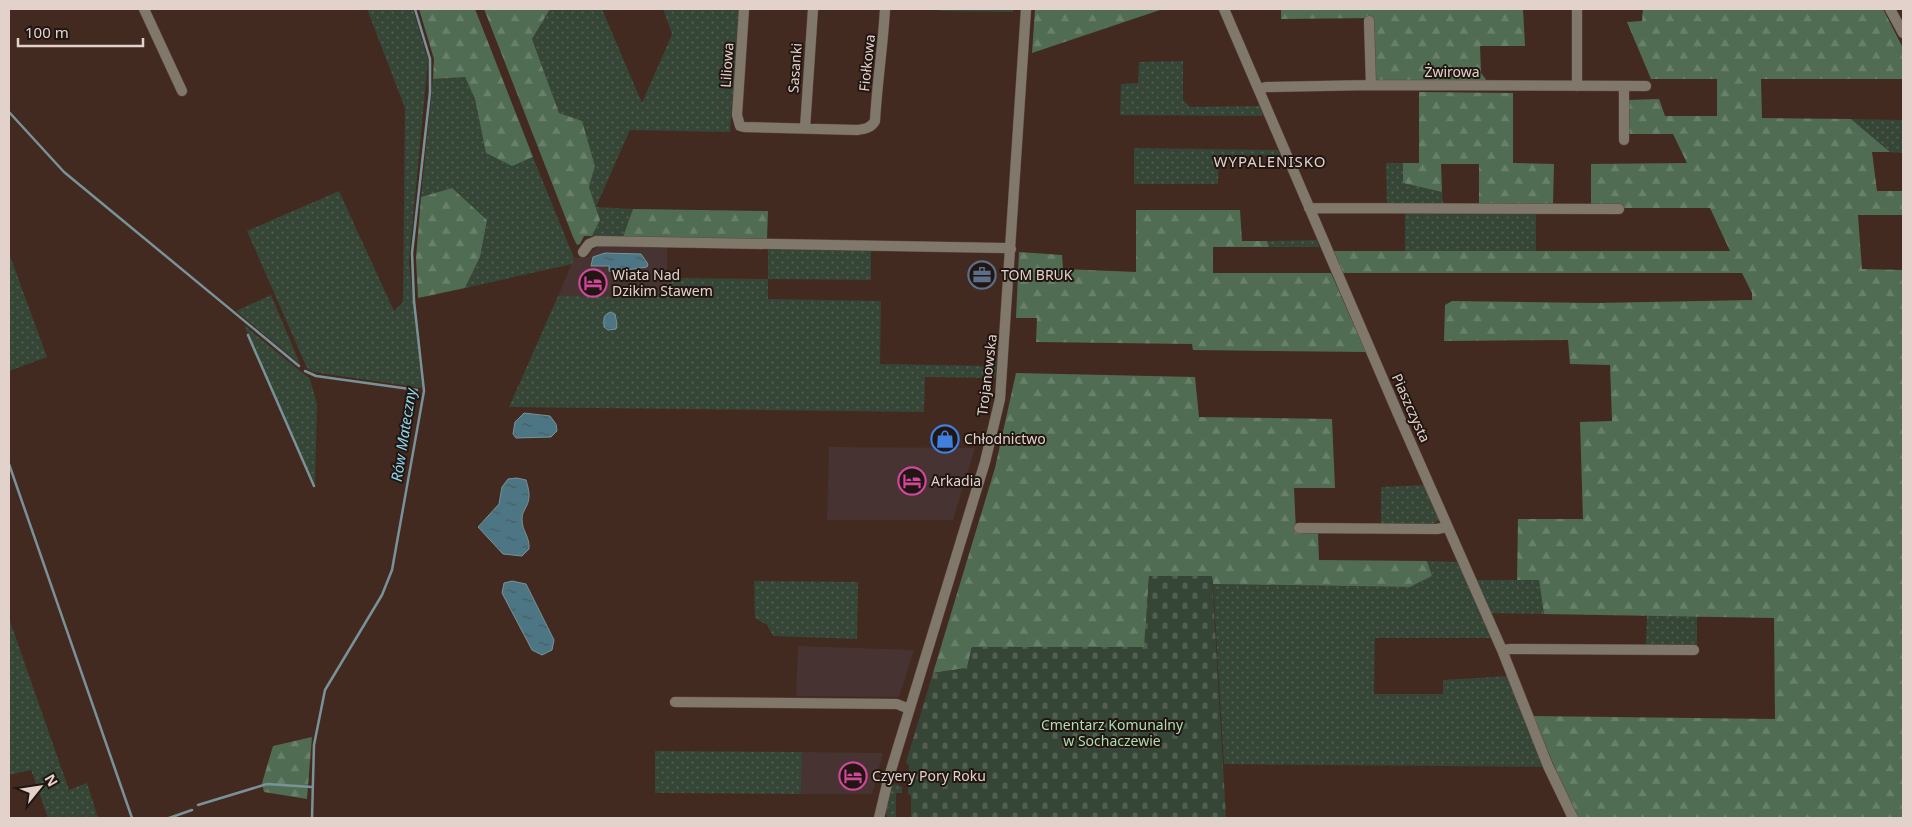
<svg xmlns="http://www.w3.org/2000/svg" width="1912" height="827" font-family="'Noto Sans',sans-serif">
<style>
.commercial{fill:#473331}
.grass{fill:url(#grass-dots)}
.forest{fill:url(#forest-firs)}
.cemetery{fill:url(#cemetery-stones)}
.water{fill:url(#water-ripples);stroke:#799299}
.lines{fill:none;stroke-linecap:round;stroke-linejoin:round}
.stream{stroke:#799299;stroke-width:2.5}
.minor-casing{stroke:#60483f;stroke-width:11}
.minor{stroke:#80786a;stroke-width:10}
.labels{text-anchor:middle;stroke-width:4;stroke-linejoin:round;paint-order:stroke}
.street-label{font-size:14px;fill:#e3d2cb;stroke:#211611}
.poi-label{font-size:14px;fill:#e3d2cb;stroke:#211611;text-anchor:start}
.park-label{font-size:14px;fill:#addfb1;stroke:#211611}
.neighbourhood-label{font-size:15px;letter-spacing:1px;fill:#e3d2cb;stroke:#211611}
.water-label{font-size:15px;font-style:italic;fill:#8cd7ed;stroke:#211611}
</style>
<defs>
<pattern id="grass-dots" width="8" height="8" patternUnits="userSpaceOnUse" patternTransform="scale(1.25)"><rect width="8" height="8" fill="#354536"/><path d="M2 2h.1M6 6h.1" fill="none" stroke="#525f52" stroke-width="1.8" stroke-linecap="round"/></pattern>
<pattern id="forest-firs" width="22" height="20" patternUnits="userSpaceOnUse" patternTransform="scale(1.25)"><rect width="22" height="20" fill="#506c53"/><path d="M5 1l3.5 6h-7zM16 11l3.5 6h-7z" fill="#69806a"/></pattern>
<pattern id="cemetery-stones" width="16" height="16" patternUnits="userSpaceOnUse" patternTransform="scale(1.25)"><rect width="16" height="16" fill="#354536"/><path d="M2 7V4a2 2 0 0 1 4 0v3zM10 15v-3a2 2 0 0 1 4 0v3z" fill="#525f52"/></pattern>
<pattern id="water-ripples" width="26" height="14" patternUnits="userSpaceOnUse" patternTransform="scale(1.25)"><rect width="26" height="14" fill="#4c7683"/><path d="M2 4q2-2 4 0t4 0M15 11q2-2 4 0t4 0" fill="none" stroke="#485d64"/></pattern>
</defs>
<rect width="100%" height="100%" fill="#432a20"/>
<path class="commercial" d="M 599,246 L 667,247 L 667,297 L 558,296 L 574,258 L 590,257 L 590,253 Z
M 829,447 L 975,448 L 953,520 L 827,520 Z
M 798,646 L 914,650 L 899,697 L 796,696 Z
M 802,752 L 883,753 L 872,794 L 801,794 Z"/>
<path class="grass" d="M 367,9 L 413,9 L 428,60 L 409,261 L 422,388 L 313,372 L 307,368 L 247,231 L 339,191 L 394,311 L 403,302 L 405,108 Z
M 550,9 L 602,9 L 642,103 L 672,34 L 663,9 L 739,9 L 730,132 L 630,130 L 596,207 L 633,209 L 623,237 L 592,236 L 600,220 L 589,187 L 595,166 L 582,122 L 559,114 L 532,39 Z
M 939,9 L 1013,9 L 1013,12 L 939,11 Z
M 1183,61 L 1183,100 L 1190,107 L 1260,106 L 1263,116 L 1120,115 L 1121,84 L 1138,83 L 1139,62 Z
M 465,77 L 475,99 L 486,152 L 512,166 L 533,157 L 574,258 L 572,264 L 465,288 L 480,257 L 452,188 L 421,197 L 433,79 Z
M 1851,119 L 1903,120 L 1903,153 L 1890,152 Z
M 1134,148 L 1278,150 L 1281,156 L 1219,155 L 1218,184 L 1134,184 Z
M 1386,163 L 1403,163 L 1404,183 L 1442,192 L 1443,206 L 1387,205 Z
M 1536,213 L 1536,251 L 1405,251 L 1405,214 Z
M 1317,240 L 1319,247 L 1269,247 L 1267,241 Z
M 768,249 L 871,250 L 871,280 L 768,279 L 768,299 L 881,301 L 880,364 L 990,366 L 997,360 L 995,378 L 925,377 L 924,412 L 509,407 L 558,296 L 666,297 L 667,278 L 768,279 Z
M 9,253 L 47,357 L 9,371 Z
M 271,295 L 300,364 L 236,311 Z
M 244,325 L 310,379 L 317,404 L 315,485 Z
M 1425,485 L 1439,520 L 1434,524 L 1381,524 L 1381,487 Z
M 1427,561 L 1459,562 L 1493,638 L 1375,638 L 1374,694 L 1443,694 L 1443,680 L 1509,676 L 1546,767 L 1224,764 L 1213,584 L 1410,587 L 1432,576 Z
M 1474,580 L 1539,580 L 1544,614 L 1490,613 Z
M 754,581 L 858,582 L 857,639 L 773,636 L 767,625 L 755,618 Z
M 1647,615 L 1697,616 L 1697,646 L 1646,646 Z
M 9,618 L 69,790 L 87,783 L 98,818 L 48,818 L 31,770 L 9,775 Z
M 655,751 L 802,752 L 801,794 L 655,793 Z
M 896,784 L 902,787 L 902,793 L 896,793 L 896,817 L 902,818 L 888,818 L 885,811 L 890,786 Z"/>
<path class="forest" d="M 419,9 L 475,9 L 533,157 L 512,166 L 486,153 L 475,99 L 465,77 L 433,79 L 434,59 Z
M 484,9 L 550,9 L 532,39 L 559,113 L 582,121 L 595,166 L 589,187 L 600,220 L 592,236 L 584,236 L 580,244 L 577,245 L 573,237 Z
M 1035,9 L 1163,9 L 1032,53 Z
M 1281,9 L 1523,9 L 1525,46 L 1480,46 L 1481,73 L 1487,81 L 1374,82 L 1371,18 L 1281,19 Z
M 1643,9 L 1883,9 L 1903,48 L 1903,79 L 1761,79 L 1762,118 L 1851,119 L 1890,152 L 1872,152 L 1877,191 L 1903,191 L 1903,215 L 1858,215 L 1862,269 L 1903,270 L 1903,818 L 1576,818 L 1533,716 L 1775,719 L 1774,618 L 1544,614 L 1539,580 L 1517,580 L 1518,519 L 1583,519 L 1580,422 L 1612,421 L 1610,365 L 1570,364 L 1568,340 L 1444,341 L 1445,305 L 1452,301 L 1595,303 L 1752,300 L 1752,293 L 1742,273 L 1342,273 L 1333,251 L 1730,251 L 1710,208 L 1623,208 L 1622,205 L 1591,205 L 1591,164 L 1687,163 L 1673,134 L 1630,134 L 1627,131 L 1628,100 L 1659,99 L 1665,116 L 1717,116 L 1717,79 L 1651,79 L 1627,22 L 1642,21 Z
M 1419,92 L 1513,93 L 1513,163 L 1554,164 L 1553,205 L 1479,205 L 1479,164 L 1441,164 L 1442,192 L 1403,183 L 1403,163 L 1419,163 Z
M 452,188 L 487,220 L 480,257 L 465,288 L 418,298 L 416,258 L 421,197 Z
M 633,209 L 768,211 L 767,239 L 623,237 Z
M 1136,210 L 1240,210 L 1242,241 L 1267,241 L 1269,247 L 1213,247 L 1213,273 L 1331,273 L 1366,352 L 1193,350 L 1192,344 L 1036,342 L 1037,318 L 1016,318 L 1019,252 L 1062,255 L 1063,269 L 1136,272 Z
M 1016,373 L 1195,377 L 1199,417 L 1332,419 L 1335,488 L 1294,488 L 1296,532 L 1318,533 L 1319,560 L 1427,561 L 1432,576 L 1410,587 L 1213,584 L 1212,576 L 1149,576 L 1145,647 L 972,647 L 967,668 L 933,673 L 995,468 Z
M 312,737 L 307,799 L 264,792 L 262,783 L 273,746 Z"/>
<path class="cemetery" d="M 1149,576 L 1212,576 L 1226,818 L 911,818 L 911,796 L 908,793 L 909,766 L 906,762 L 933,673 L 967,668 L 972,647 L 1144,647 Z"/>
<path class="water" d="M 605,253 L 641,254 L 648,264 L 647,267 L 612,272 L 609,271 L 609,266 L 591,266 L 593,257 Z
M 611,312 L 615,314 L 617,324 L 616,329 L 608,330 L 604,327 C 604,319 602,315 611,312 Z
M 524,413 L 550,416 L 556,424 L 557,431 L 551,437 L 516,438 L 513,434 L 515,422 Z
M 517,478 L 526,480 C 529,490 531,498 526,507 C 524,511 522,514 522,519 C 522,532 530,536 529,549 L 522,556 L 503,554 L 478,527 L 499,504 L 502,487 L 508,479 Z
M 512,581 L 526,584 L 554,640 L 552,650 L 542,655 L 532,650 L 502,593 L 504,583 Z"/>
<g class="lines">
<path class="stream" d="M 9,112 L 64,172 L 299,366
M 248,335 L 314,486
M 305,371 L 316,376 L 417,390
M 9,464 L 132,818
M 198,805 L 267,784 L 312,787
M 169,818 L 192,810
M 312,818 L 314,745 L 325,690 L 382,595 L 392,570 L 424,391 L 414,301 L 412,253 L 430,92 L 430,59 L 415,9"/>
<g class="minor-casing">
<path id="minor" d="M 144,9 L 182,91
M 744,9 L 737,115 L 740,126 L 744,127 L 857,130 C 865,129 871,128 875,121 C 877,83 883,46 885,9
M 1224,9 L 1398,414 L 1502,650 L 1548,766 L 1573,818
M 1577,9 L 1577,86
M 1890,9 L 1903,33
M 1369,21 L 1371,85
M 1259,89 L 1266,87 L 1371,85 L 1646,86
M 805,128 L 813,9
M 1624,140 L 1624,86
M 1309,208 L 1619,209
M 583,252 L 589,244 L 596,241 L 1004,248 L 1011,249
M 1299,528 L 1437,529 L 1447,527
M 1502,650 L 1511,649 L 1694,650
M 675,702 L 897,704 L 909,709
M 879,818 L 888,780 L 985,462 L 1000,399 L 1026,9"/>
</g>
<use href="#minor" class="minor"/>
</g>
<defs>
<g id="office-ring" transform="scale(1.4375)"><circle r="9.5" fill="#211611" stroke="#5c6f8a" stroke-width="1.5"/><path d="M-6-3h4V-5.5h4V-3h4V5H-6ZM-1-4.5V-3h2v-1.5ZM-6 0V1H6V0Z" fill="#5c6f8a"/></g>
<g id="hotel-ring" transform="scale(1.4375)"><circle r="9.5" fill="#211611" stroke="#d1479c" stroke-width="1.5"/><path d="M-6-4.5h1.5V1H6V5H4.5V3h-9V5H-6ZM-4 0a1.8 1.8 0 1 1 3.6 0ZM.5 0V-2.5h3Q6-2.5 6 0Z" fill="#d1479c"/></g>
<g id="shop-ring" transform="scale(1.4375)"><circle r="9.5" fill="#211611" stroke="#3f7fe0" stroke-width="1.5"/><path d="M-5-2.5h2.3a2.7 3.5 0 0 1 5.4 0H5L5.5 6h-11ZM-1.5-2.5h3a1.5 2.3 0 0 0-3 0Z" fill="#3f7fe0"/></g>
</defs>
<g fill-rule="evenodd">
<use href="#office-ring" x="982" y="275"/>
<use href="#hotel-ring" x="593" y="283"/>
<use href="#shop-ring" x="945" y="439"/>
<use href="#hotel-ring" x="912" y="481"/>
<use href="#hotel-ring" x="853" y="776"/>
</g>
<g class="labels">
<g class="street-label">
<text transform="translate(867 63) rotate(-84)" y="5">Fiołkowa</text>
<text transform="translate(727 65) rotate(-86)" y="5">Liliowa</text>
<text transform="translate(795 68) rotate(-86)" y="5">Sasanki</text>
<text x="1452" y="77">Żwirowa</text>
<text transform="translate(987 375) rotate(-83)" y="5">Trojanowska</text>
<text transform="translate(1411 408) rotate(66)" y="5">Piaszczysta</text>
</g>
<g class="poi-label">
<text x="612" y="280">Wiata Nad<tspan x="612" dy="16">Dzikim Stawem</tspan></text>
<text x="1001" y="280">TOM BRUK</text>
<text x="964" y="444">Chłodnictwo</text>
<text x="931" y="486">Arkadia</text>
<text x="872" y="781">Czyery Pory Roku</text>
</g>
<g class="park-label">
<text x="1112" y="730">Cmentarz Komunalny<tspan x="1112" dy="16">w Sochaczewie</tspan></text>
</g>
<g class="neighbourhood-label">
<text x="1270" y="167">WYPALENISKO</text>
</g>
<g class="water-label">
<text transform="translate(404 435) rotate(-81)" y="5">Rów Mateczny</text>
</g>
</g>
<rect width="1912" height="827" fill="none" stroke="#e3d2cb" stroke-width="20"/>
<g transform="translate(40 787) rotate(60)" stroke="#211611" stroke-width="4" paint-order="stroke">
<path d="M0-4L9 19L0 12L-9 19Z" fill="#e3d2cb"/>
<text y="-8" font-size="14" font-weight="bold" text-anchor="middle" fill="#e3d2cb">N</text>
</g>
<path d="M18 38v8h125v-8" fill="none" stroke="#e3d2cb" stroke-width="2.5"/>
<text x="25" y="38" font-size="15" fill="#e3d2cb" stroke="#211611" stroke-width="4" paint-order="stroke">100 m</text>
</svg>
